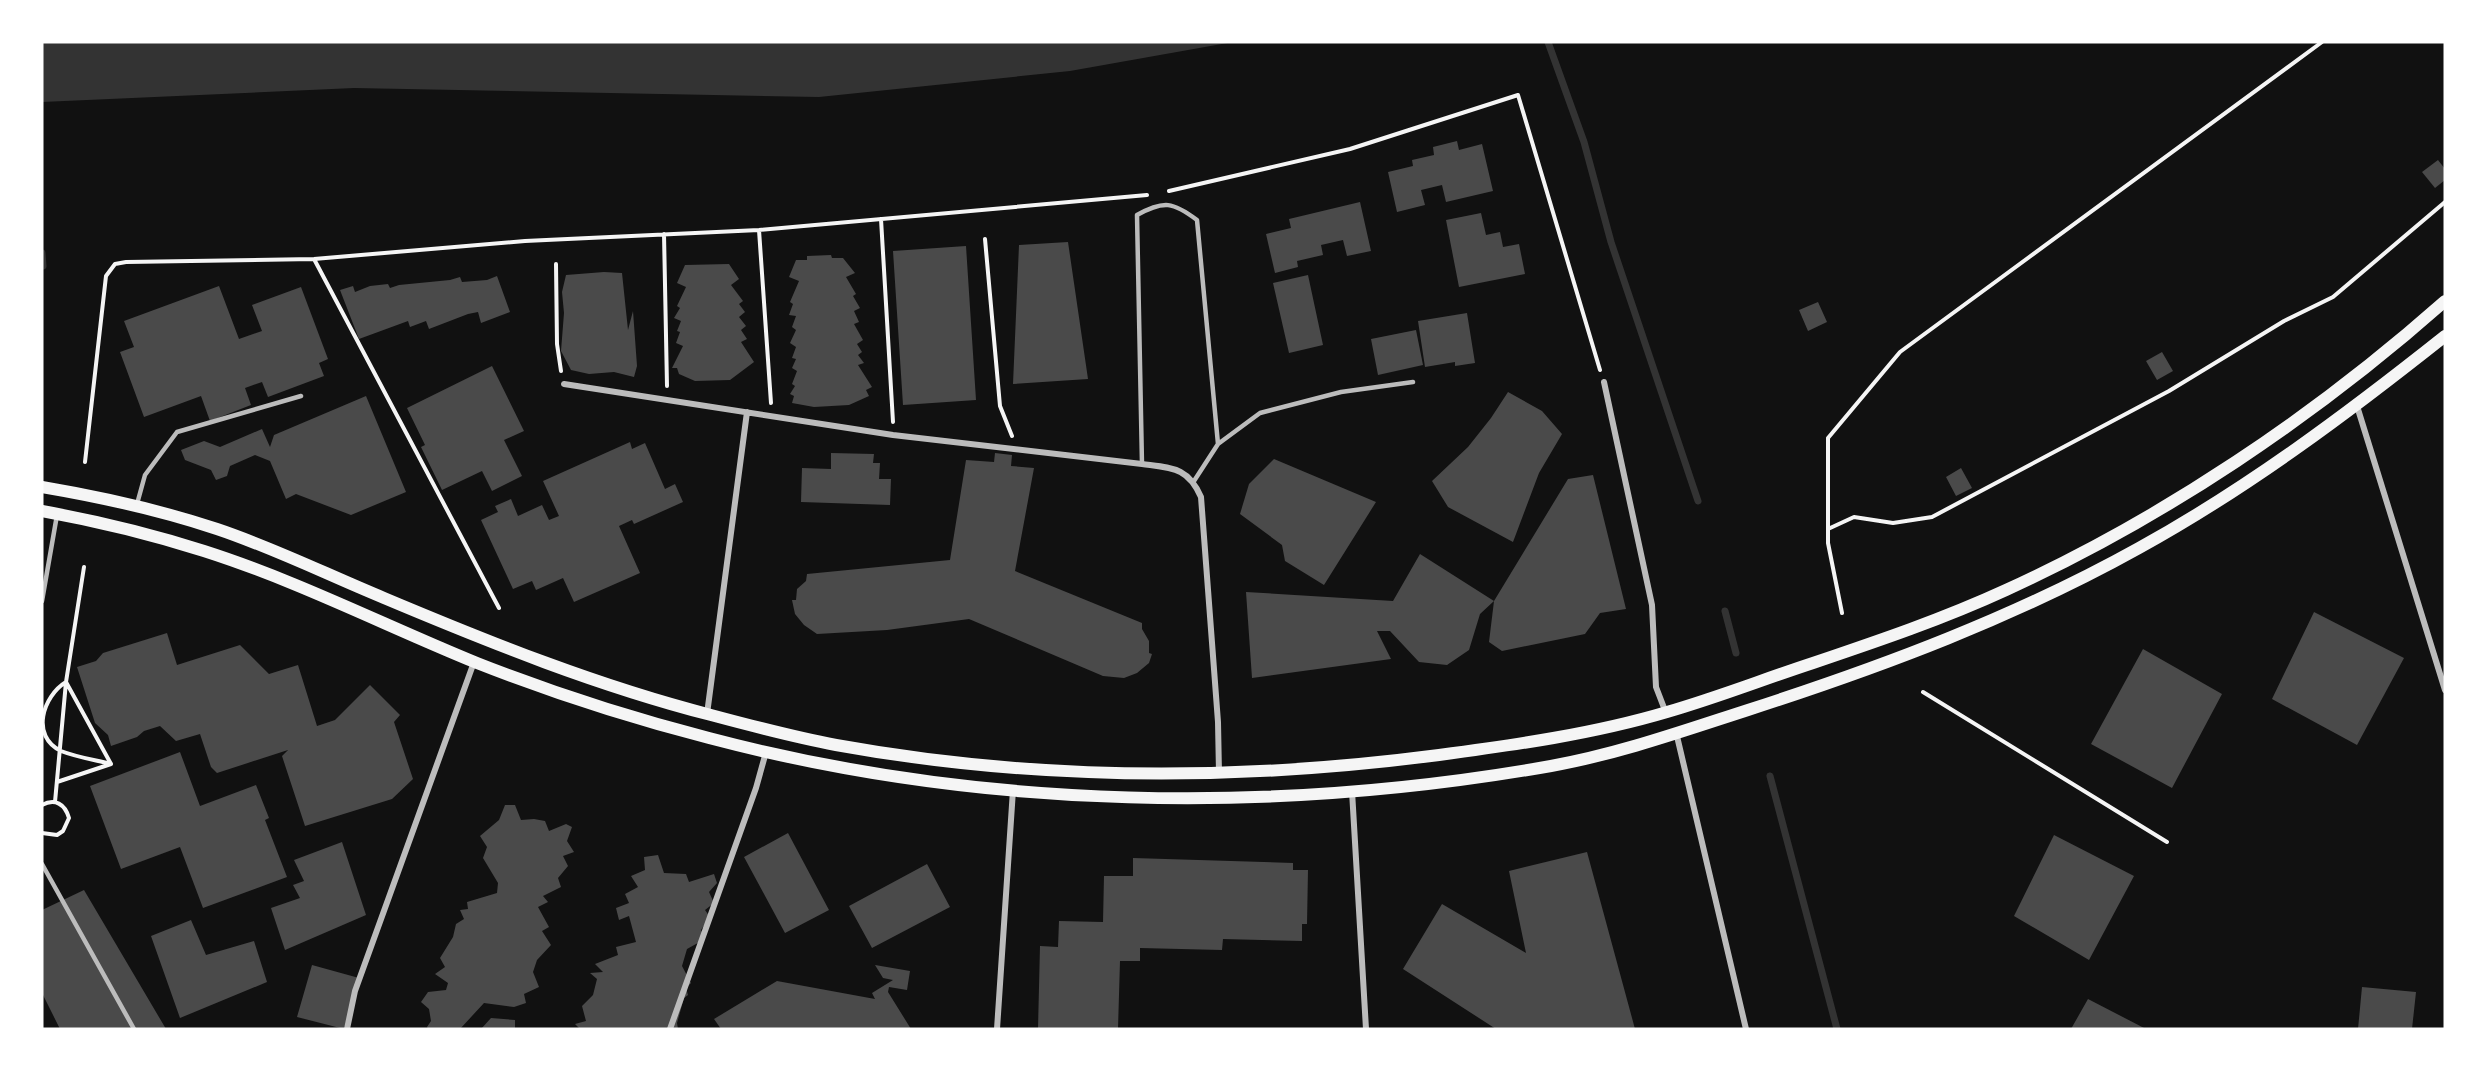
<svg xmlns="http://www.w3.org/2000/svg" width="2487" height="1071" font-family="Jost,sans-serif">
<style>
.water{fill:#333}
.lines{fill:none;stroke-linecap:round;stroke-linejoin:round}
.stream{stroke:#333;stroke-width:7}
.building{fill:#4a4a4a}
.path{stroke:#f5f5f5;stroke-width:4}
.service{stroke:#bcbcbc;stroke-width:4.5}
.minor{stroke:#bcbcbc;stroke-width:6}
.secondary{stroke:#f5f5f5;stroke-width:12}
</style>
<rect width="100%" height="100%" fill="#111"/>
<path class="water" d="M 42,42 L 1233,42 L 1070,71 L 819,97 L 354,88 L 42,102 Z"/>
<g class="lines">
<path class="stream" d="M 1548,42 L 1584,142 L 1611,242 L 1698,501
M 42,253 L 43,266
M 1725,611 L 1736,653
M 1770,776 L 1837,1029"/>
</g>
<path class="building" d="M 1457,141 L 1459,150 L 1482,144 L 1493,191 L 1446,202 L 1442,185 L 1421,190 L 1425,205 L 1397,212 L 1388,172 L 1413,166 L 1412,160 L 1434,155 L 1433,147 Z
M 2438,160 L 2445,169 L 2445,180 L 2435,188 L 2422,172 Z
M 1360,202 L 1371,251 L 1347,256 L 1343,240 L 1321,245 L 1323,255 L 1297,261 L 1298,267 L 1275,273 L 1266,234 L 1291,228 L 1289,219 Z
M 1481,213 L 1486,235 L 1500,232 L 1503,247 L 1519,244 L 1525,274 L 1459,287 L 1446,220 Z
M 1068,242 L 1088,379 L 1013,384 L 1019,245 Z
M 966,246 L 976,400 L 903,405 L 893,251 Z
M 831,255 L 832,258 L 843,258 L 855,273 L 846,277 L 856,294 L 853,296 L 860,308 L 854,311 L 859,322 L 854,324 L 863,340 L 857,344 L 862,352 L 858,355 L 864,363 L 858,365 L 872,387 L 866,390 L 869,396 L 849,405 L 814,407 L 792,403 L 794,396 L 790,394 L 795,386 L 792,384 L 797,371 L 792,368 L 796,359 L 792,358 L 796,347 L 790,343 L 796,330 L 792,327 L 796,316 L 789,315 L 793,304 L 790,302 L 799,281 L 789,277 L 796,260 L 807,260 L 807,256 Z
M 729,264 L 739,279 L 731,285 L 743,301 L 739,304 L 745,312 L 739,317 L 746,326 L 741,330 L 747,339 L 741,342 L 754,362 L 730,380 L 695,381 L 679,374 L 677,368 L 672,368 L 683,346 L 676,343 L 680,332 L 677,331 L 681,321 L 674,318 L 680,308 L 677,306 L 686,287 L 677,283 L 685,265 Z
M 604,272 L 622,273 L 628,330 L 633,311 L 637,366 L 634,377 L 614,372 L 589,374 L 571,370 L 561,351 L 564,313 L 562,292 L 566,275 Z
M 1308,275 L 1323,345 L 1289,353 L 1273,283 Z
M 497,276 L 510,312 L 481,323 L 478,312 L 468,314 L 429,329 L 426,321 L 410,327 L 408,321 L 359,339 L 340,290 L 353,286 L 355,292 L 370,286 L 388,284 L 390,288 L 399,285 L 450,280 L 460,277 L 462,282 L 487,280 Z
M 219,286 L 239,339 L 262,331 L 252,305 L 301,287 L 328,359 L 319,363 L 324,376 L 268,397 L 262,382 L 245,388 L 251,405 L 210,421 L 201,396 L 144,417 L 120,352 L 134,347 L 124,321 Z
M 1818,302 L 1827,322 L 1808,331 L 1799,310 Z
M 1467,313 L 1475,363 L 1455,366 L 1455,362 L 1425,367 L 1418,321 Z
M 1416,330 L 1423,365 L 1378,375 L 1371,339 Z
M 2162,352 L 2173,371 L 2157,380 L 2146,361 Z
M 492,366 L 524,431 L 504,440 L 522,476 L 492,491 L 482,471 L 442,490 L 421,447 L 425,445 L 407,408 Z
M 1508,392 L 1542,411 L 1562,434 L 1539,473 L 1513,542 L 1448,507 L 1432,481 L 1468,447 L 1491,418 Z
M 366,396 L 406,492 L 351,515 L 296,494 L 286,499 L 270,461 L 255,455 L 230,466 L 227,476 L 216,480 L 211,470 L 185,460 L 181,450 L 204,441 L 220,447 L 262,429 L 270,447 L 274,435 Z
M 630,442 L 632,449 L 645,443 L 665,489 L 675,484 L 683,502 L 634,524 L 632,520 L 619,526 L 640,573 L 574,602 L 563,578 L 536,590 L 532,581 L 513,589 L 481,520 L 498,512 L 495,506 L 511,499 L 518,516 L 542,505 L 549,520 L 559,516 L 543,481 Z
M 831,453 L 874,454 L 873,463 L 880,463 L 879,479 L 891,479 L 890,505 L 801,502 L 802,468 L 831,469 Z
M 995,453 L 1012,455 L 1011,466 L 1034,468 L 1015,571 L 1142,623 L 1142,629 L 1149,641 L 1149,653 L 1152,654 L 1149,663 L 1137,673 L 1124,678 L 1103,676 L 969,619 L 887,630 L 817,634 L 804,625 L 795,614 L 792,600 L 796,600 L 797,589 L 806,581 L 807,574 L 950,560 L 966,460 L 994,462 Z
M 1274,459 L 1376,502 L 1324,585 L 1285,561 L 1282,545 L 1240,514 L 1249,484 Z
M 1961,468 L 1972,488 L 1956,496 L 1946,477 Z
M 1593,475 L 1626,609 L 1600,613 L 1585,634 L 1502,651 L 1489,642 L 1494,601 L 1568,479 Z
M 1420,554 L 1494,601 L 1480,614 L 1469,650 L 1447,665 L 1419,662 L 1390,631 L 1377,631 L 1391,659 L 1252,678 L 1246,592 L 1393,601 Z
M 2314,612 L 2404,658 L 2357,745 L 2272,699 Z
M 167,633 L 177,665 L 240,645 L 269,674 L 298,665 L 317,726 L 335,720 L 370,685 L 400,715 L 394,722 L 413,779 L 392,799 L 305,826 L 282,756 L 288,750 L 217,773 L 211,767 L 200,734 L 176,741 L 160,726 L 144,731 L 137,737 L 111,746 L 108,735 L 95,723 L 77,667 L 96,661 L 103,653 Z
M 2143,649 L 2222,694 L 2172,788 L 2091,744 Z
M 180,752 L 200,806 L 256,785 L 269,818 L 265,820 L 287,877 L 203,908 L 180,847 L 121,869 L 90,786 Z
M 505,805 L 515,805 L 521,820 L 534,819 L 545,821 L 549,831 L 566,824 L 572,827 L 567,841 L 574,852 L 563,856 L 568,866 L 558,878 L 561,887 L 543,896 L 548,902 L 538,907 L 549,927 L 542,931 L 551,945 L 537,960 L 533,972 L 539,987 L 524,994 L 526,1003 L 514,1007 L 484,1003 L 460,1029 L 428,1029 L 427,1027 L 431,1021 L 429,1009 L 421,1002 L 428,992 L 446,990 L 448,983 L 435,974 L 445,967 L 440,958 L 453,937 L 456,924 L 464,919 L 460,910 L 468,909 L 467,902 L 497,893 L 498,883 L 483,858 L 487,847 L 480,836 L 499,820 Z
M 788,833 L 829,910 L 785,933 L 744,857 Z
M 2054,835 L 2134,876 L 2089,960 L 2014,916 Z
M 342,842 L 366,915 L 285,950 L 271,908 L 300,898 L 293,885 L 304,881 L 294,860 Z
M 1587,852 L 1635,1029 L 1496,1029 L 1403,969 L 1442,904 L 1526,953 L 1509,871 Z
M 658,855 L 664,873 L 686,874 L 689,882 L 714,874 L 717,883 L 709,892 L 714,903 L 705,910 L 710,917 L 701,930 L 705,939 L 687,949 L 682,966 L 691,983 L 686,988 L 688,995 L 684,998 L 677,1023 L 678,1029 L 580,1029 L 575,1024 L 586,1021 L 582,1006 L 593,995 L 597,979 L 590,973 L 603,972 L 595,964 L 618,955 L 616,947 L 636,942 L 629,916 L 619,920 L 616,908 L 629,903 L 625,894 L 638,887 L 631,876 L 645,870 L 644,857 Z
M 1133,858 L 1293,863 L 1293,870 L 1308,870 L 1307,924 L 1302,924 L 1302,941 L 1223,939 L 1222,950 L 1140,948 L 1140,961 L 1120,961 L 1118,1029 L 1038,1029 L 1040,946 L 1058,947 L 1059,921 L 1103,922 L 1104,876 L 1133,876 Z
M 927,864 L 950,907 L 872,948 L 849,906 Z
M 84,890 L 166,1029 L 60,1029 L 42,993 L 42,910 Z
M 191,920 L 206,955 L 254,941 L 267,982 L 180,1018 L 151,936 Z
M 312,965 L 359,978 L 344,1029 L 297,1017 Z
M 875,965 L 910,971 L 907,990 L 889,987 L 888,992 L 911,1029 L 721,1029 L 714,1019 L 777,981 L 875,999 L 872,993 L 893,980 L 883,978 Z
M 2362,987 L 2416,992 L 2412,1029 L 2358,1029 Z
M 2088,999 L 2146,1029 L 2071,1029 Z
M 491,1018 L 515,1020 L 515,1029 L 481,1029 Z"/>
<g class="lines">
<path class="path" d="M 1169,191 L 1350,149 L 1518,95 L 1600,370
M 881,219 L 893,422
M 759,230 L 771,403
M 664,234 L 667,386
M 985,239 L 1000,406 L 1012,436
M 314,259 L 499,608
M 556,264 L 557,344 L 561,371
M 85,462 L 106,276 L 115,264 L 126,262 L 314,259 L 525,241 L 759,230 L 1147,195
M 1828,529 L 1854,517 L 1893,523 L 1932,517 L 2169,391 L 2284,321 L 2333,297 L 2445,202
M 1842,613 L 1828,543 L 1828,438 L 1900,352 L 2322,42
M 1923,692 L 2167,842
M 57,782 L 111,764 L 66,682 C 43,696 30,736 61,751 C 76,757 95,760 111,764
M 55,802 L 66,682 L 84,567
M 42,805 C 55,798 65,804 69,818 L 63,831 L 57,835 L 42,833"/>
<path class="service" d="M 1142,464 L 1137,215 C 1164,200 1173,202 1197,220 L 1218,444
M 1194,481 L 1218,444 L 1260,413 L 1341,392 L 1413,382
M 137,504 L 145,475 L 177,432 L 301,396
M 42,601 L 57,515
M 42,864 L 134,1029"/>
<path class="minor" d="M 1604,382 L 1652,605 L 1656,687 L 1666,713
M 564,384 L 893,435 L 1142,464 C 1172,468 1188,467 1201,497 L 1218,722 L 1219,773
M 2357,406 L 2445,690
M 707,714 L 747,412
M 1676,732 L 1746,1029
M 1352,791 L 1366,1029
M 347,1029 L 355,991 L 474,662
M 670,1029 L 756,788 L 766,752
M 997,1029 L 1013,790"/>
<path class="secondary" d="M 42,487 C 101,497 160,510 217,529 C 274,548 328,575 384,598 C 491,643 598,686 711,715 C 752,726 794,737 836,745 C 1034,781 1240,781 1439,755 C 1514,745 1593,734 1667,712 C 1716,698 1764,679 1813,663 C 1878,641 1943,619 2006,590 C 2164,518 2315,416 2445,301
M 42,511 C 97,521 151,534 204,551 C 298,581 386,626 477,663 C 553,693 631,718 709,738 C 982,810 1274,815 1551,766 C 1618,754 1683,731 1748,710 C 1884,666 2015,617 2139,548 C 2248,488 2348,413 2445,336"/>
</g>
<rect width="2487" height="1071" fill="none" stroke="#ffffff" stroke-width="87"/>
</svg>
